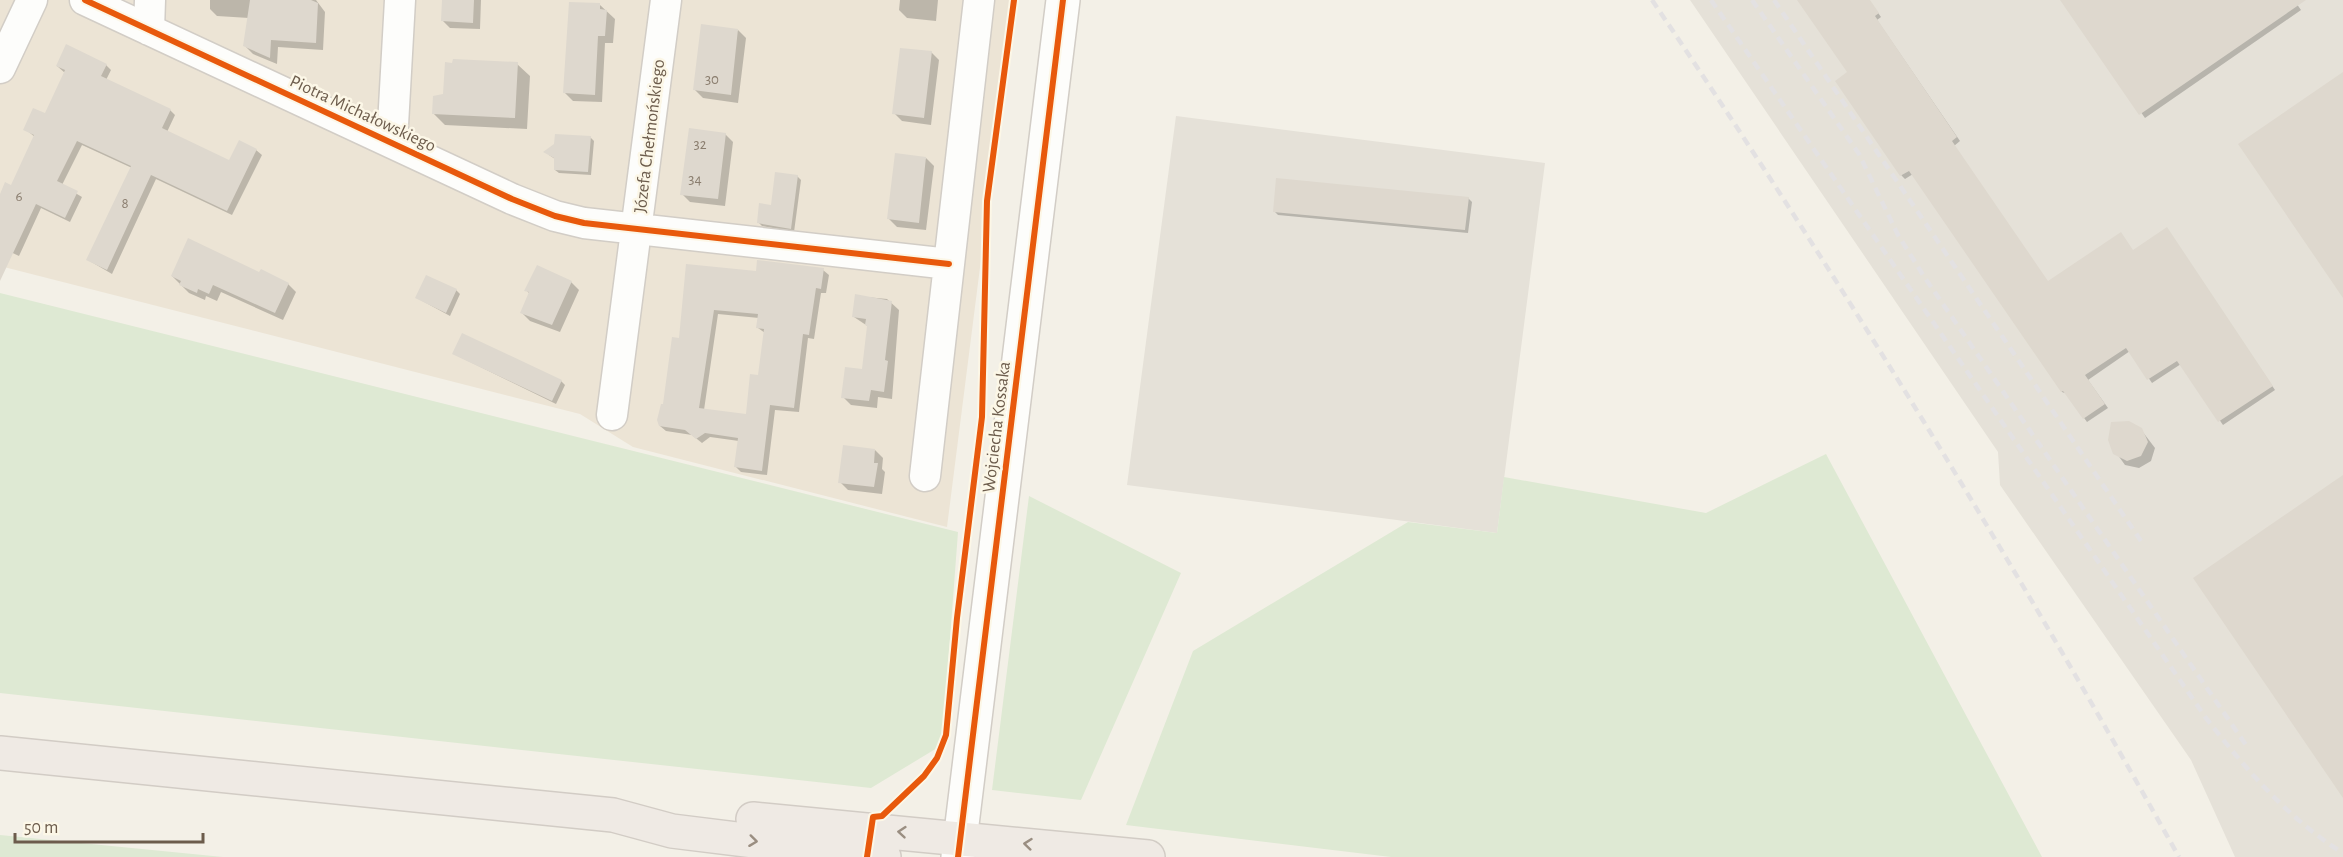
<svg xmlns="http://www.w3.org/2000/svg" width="2343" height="857" font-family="'Alegreya Sans',sans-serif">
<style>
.residential{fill:#ece4d5}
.industrial{fill:#e5e1d8}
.green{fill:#dee9d3}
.shadow{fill:#0003;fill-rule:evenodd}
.building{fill:#ded8ce;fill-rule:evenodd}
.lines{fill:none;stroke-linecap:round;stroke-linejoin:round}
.minor-casing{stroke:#d2cdc6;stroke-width:33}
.tertiary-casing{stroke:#d2cdc6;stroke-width:36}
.trunk-casing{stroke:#d2ccc5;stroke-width:36}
.minor{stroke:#fdfdfb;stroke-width:30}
.tertiary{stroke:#fdfdfb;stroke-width:33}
.trunk{stroke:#efeae4;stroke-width:33}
.rail{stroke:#e3e1e2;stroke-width:4.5;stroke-dasharray:9 6;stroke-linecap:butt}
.cycleway-casing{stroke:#fcf7e7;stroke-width:10}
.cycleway{stroke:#e8590c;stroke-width:6}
.oneway{stroke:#9a8e81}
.labels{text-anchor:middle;stroke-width:5;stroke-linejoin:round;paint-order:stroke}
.number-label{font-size:15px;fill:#8a7d6e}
.street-label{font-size:18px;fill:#6c5c4c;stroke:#fcf7e7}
</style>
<rect width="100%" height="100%" fill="#f3f0e7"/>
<path class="residential" d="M 0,0 L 1014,0 L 947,527 L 633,447 L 580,414 L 0,266 Z"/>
<path class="industrial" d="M 1690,0 L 2343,0 L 2343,857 L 2235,857 L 2191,760 L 2000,485 L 1998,452 Z
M 1176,116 L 1545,163 L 1497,533 L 1127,485 Z"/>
<path class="green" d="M 0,293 L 958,532 L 942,745 L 871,788 L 0,693 Z
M 1826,454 L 2042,857 L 1391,857 L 1126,825 L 1193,651 L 1408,522 L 1497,533 L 1504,477 L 1706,513 Z
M 1029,496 L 1181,573 L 1081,800 L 992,790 Z
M 0,835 L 223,857 L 0,857 Z"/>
<path class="shadow" d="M 210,0 L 316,0 L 325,12 L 323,50 L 278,47 L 277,64 L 253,54 L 245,46 L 249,18 L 217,16 L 210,9 Z
M 445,0 L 481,0 L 480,29 L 450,28 L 443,21 Z
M 900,0 L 938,0 L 936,21 L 907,18 L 899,10 Z
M 1799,0 L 1869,0 L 1881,17 L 1877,20 L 1960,141 L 1954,146 L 2048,283 L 2133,251 L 2167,229 L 2275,390 L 2223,425 L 2181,364 L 2152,383 L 2130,351 L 2088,380 L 2108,408 L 2087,422 L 2067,394 L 2062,392 L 1913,174 L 1905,179 L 1902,176 L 1837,81 L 1849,73 Z
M 2062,0 L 2294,0 L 2301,10 L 2145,118 Z
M 600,5 L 615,19 L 613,43 L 605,43 L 602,102 L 573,101 L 565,93 Z
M 738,30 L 746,38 L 738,103 L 703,98 L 695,90 Z
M 931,52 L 939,60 L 931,125 L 902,121 L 894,113 Z
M 517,64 L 530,76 L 527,129 L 445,125 L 433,113 L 444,96 Z
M 106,65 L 111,70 L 106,80 L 170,110 L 175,115 L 167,132 L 230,162 L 256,150 L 262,155 L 232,215 L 156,179 L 112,274 L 88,260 L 132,168 L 82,145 L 62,185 L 82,197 L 70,222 L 41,208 L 19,256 L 0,247 L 0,197 L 12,187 L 35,137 L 25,129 L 45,115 L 65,73 L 57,66 Z
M 725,134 L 733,142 L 725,206 L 690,202 L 682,194 Z
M 590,137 L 594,141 L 591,175 L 559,173 L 555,170 L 555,159 L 549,155 Z
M 926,158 L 934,166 L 926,230 L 897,227 L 889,219 Z
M 797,176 L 801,180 L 794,232 L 762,226 L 758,222 Z
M 1468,198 L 1472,202 L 1468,233 L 1278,215 L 1274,211 Z
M 688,266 L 757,272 L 823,270 L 829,275 L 826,293 L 821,293 L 814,339 L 808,338 L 799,412 L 775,410 L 767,475 L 741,472 L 736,467 L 739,441 L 710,437 L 702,443 L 692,435 L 666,431 L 660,426 L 681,340 ZM 718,314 L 759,318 L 758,328 L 765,333 L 759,376 L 747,415 L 704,410 Z
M 538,267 L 571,282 L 579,290 L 560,332 L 530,321 L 522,313 L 530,294 L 526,290 Z
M 172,276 L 288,284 L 296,292 L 283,320 L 221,292 L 217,301 L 206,296 L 205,300 L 189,293 Z
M 456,290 L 460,294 L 450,316 L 417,298 Z
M 856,296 L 887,299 L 899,310 L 892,399 L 878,397 L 877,408 L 851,405 L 843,397 L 863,371 L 869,327 L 854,317 Z
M 454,354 L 561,381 L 565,385 L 556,404 Z
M 2139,427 L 2155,448 L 2151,461 L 2139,468 L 2125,465 L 2110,444 Z
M 875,450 L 883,458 L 882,469 L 885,472 L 882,494 L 848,490 L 840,482 Z"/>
<path class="building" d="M 250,0 L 311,0 L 318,3 L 316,43 L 271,40 L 270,58 L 243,46 Z
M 442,0 L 474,0 L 473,23 L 441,21 Z
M 1797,0 L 1870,0 L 1879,13 L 1875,16 L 1957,137 L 1952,141 L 2048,281 L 2121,232 L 2133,250 L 2167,227 L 2273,386 L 2218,422 L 2177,361 L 2147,380 L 2126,348 L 2085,375 L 2105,404 L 2083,419 L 2063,391 L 2061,392 L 1909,171 L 1900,176 L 1835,81 L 1847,72 Z
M 2060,0 L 2306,0 L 2139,115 Z
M 569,2 L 600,3 L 600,9 L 607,10 L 605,36 L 598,36 L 595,95 L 563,93 Z
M 701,24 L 738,29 L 731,95 L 693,90 Z
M 66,44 L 107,64 L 101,76 L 171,109 L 162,128 L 229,160 L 239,140 L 257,149 L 227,211 L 151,175 L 107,270 L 86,260 L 131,166 L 77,141 L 57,181 L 78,191 L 65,218 L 36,204 L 0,281 L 0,194 L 5,182 L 11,185 L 34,135 L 23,130 L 33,108 L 45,113 L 65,70 L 56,66 Z
M 900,48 L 932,51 L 924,118 L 892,114 Z
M 453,59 L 518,62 L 515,118 L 432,114 L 433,96 L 443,94 L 445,62 L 452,63 Z
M 2343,72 L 2343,298 L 2238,144 Z
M 689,128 L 726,133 L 718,199 L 680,195 Z
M 555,134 L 591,136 L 588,172 L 554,170 L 554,158 L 543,152 L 554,144 Z
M 895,153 L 926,157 L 919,223 L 887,219 Z
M 775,172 L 798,175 L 791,229 L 757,223 L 759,203 L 771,205 Z
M 1276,178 L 1469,197 L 1465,230 L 1273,212 Z
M 188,238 L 259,272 L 261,269 L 289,283 L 275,313 L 213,285 L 209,294 L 198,289 L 197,293 L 179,285 L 181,281 L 171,276 Z
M 757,260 L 824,268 L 821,289 L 816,288 L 809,335 L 803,334 L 794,408 L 770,405 L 762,471 L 734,467 L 738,438 L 705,433 L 696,439 L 685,430 L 659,426 L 657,420 L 661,404 L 663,404 L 672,337 L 679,338 L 686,264 L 756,271 ZM 714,310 L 758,314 L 756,328 L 764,329 L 758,375 L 750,374 L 746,414 L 699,408 Z
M 537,265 L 572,281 L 552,325 L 520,313 L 529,292 L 524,291 Z
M 426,275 L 457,289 L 446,313 L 415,298 Z
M 855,294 L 892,301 L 885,360 L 888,361 L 884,392 L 871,390 L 869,401 L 841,398 L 845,367 L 862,369 L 867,326 L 865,325 L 866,319 L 852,317 Z
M 462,333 L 562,380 L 552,401 L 452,354 Z
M 2129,421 L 2142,428 L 2148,442 L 2141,456 L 2127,461 L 2113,454 L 2108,440 L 2111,422 Z
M 843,445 L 875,449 L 874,463 L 878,463 L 874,487 L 838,483 Z
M 2343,475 L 2343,798 L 2193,578 Z"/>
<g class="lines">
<g class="minor-casing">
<path id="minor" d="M 85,0 L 512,199 L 555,216 L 584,223 L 949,264
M 149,30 L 150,0
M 0,68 L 32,0
M 392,143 L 400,0
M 612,415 L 666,0
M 925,476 L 979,0"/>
</g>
<g class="tertiary-casing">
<path id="tertiary" d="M 958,857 L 1063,0"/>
</g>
<g class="trunk-casing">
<path id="trunk" d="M 0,753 L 613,815 L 672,831 L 884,857
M 753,819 L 1148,857"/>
</g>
<use href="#minor" class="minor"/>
<use href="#tertiary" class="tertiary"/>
<use href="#trunk" class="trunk"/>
<path class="rail" d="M 1652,0 C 1840,278 2015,564 2179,857
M 1711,0 L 2206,718 C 2245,768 2288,819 2343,853
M 1752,0 L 1859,154 L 1898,235 L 1925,278 L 2246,745
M 1774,0 L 2141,541"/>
<g class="cycleway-casing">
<path id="cycleway" d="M 85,0 L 512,199 L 555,216 L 584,223 L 949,264
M 867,857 L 873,817 L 882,816 L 924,776 L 937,758 L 946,735 L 957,618 L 982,417 L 987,201 L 1014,0
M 958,857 L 1063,0"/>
</g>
<use href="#cycleway" class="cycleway"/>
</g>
<defs><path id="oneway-chevron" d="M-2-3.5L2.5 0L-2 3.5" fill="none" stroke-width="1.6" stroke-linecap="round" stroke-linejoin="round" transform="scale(1.5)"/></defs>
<g class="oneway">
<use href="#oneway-chevron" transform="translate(902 832) rotate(-175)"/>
<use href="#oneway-chevron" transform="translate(753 841) rotate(7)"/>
<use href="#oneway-chevron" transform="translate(1028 844) rotate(-174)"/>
</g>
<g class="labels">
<g class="number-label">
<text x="712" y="84">30</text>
<text x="700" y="149">32</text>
<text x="695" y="184">34</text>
<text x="19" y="201">6</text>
<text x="125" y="208">8</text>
</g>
<g class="street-label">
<text transform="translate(363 113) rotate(25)" y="6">Piotra Michałowskiego</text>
<text transform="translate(649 136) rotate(-83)" y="6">Józefa Chełmońskiego</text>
<text transform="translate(996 427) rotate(-83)" y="6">Wojciecha Kossaka</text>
</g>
</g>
<path d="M15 833v9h188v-9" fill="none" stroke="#6c5c4c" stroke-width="3"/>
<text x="24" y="833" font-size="18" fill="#6c5c4c" stroke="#fcf7e7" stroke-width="4.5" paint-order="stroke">50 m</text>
</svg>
